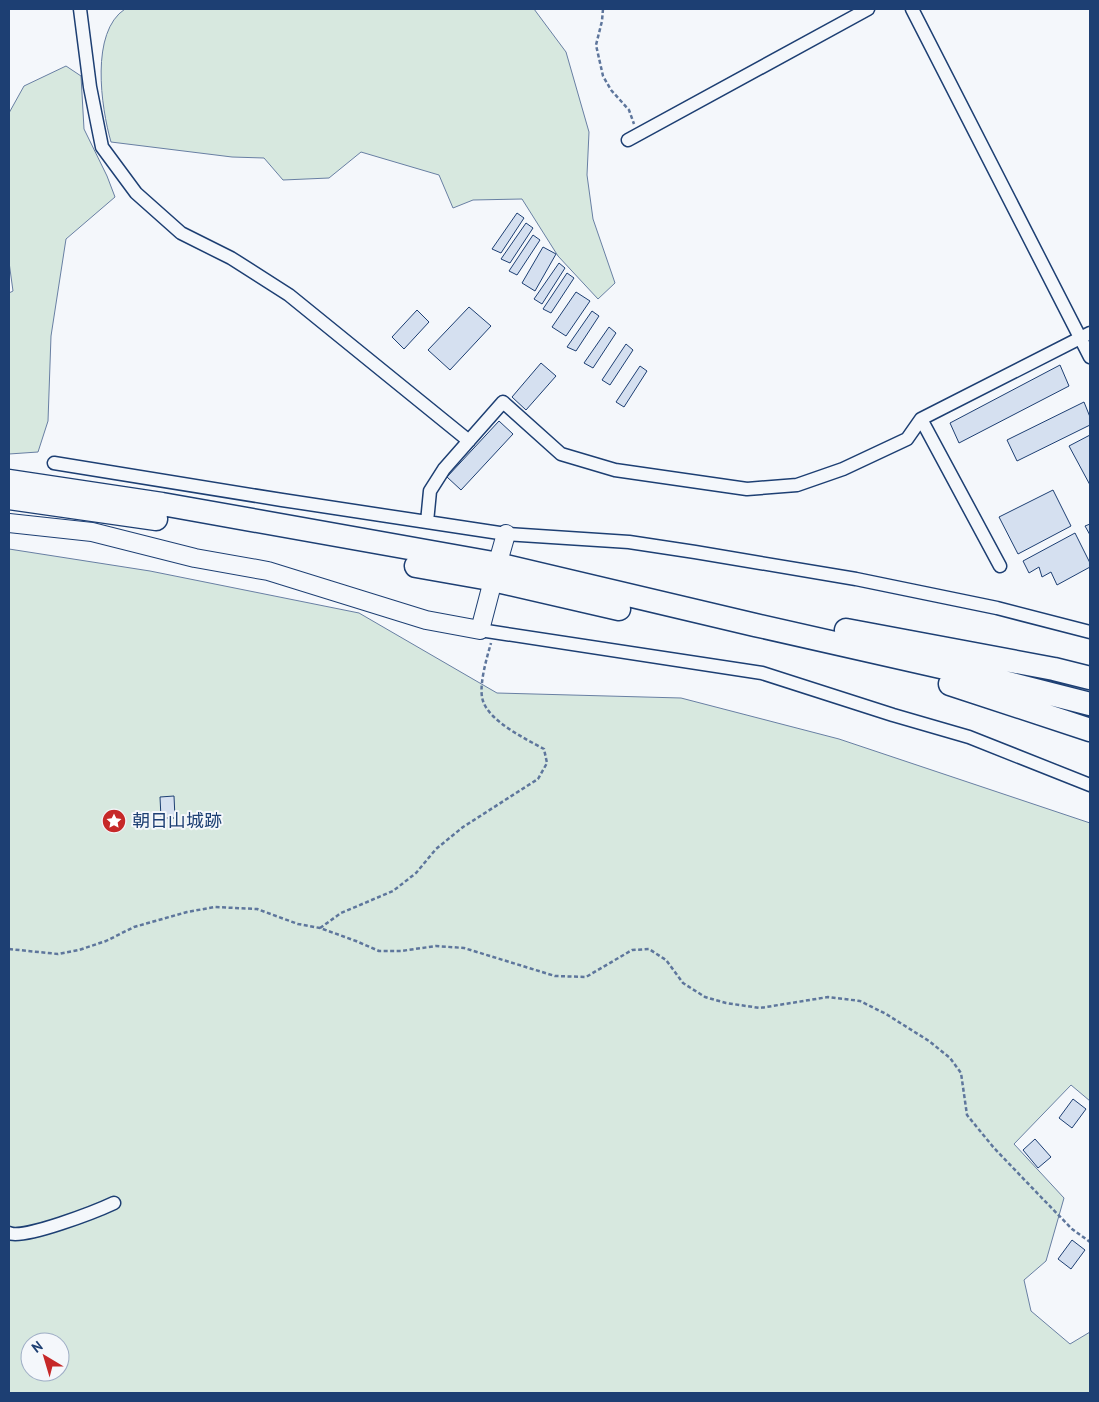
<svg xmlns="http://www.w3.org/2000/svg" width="1099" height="1402" font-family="'PT Sans','Noto Sans JP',sans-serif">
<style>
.green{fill:#d7e8df;stroke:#687fa3;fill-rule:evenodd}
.building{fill:#d5e0f0;stroke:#1d3f73}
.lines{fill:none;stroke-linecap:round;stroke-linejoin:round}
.street-casing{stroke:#1d3f73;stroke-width:15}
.secondary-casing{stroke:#1d3f73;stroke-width:20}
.highway-casing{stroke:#1d3f73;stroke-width:25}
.path{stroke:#5e769c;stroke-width:2.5;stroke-dasharray:4 2.5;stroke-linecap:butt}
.street{stroke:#f4f7fb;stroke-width:12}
.secondary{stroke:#f4f7fb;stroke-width:18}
.highway{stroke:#f4f7fb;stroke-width:22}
.labels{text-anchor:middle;stroke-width:4;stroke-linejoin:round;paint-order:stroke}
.poi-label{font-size:18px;fill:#1d3f73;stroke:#f4f7fb;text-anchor:start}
</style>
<rect width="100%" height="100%" fill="#f4f7fb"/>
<path class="green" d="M 125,9 L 534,9 L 566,52 L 589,132 L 587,175 L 593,219 L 615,283 L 598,299 L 558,256 L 522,199 L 473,200 L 453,208 L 439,175 L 361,152 L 329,178 L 283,180 L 264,158 L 232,157 L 111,142 C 101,107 90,32 125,9 Z
M 66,66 L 81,76 L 84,129 L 107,176 L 115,197 L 66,239 L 51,336 L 48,421 L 38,452 L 9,454 L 9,293 L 13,291 L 9,262 L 9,113 L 24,86 Z
M 9,549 L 150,571 L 359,613 L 497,693 L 681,698 L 839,739 L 1090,823 L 1090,1101 L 1071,1085 L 1014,1144 L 1064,1198 L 1046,1261 L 1024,1280 L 1031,1311 L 1070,1344 L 1090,1332 L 1090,1393 L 9,1393 ZM 30,1342 L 60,1342 L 60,1372 L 30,1372 Z"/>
<path class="building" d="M 517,213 L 524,218 L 501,253 L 492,249 Z
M 526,223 L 533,228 L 510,263 L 501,259 Z
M 533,235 L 540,240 L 517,275 L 509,271 Z
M 543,247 L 556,254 L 535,291 L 522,283 Z
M 559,263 L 565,268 L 542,304 L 534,299 Z
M 567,273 L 574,278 L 551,313 L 543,309 Z
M 576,292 L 590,301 L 566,336 L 552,327 Z
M 469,307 L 491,326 L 450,370 L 428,350 Z
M 417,310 L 429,322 L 404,349 L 392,337 Z
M 592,311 L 599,316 L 576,351 L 567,347 Z
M 609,327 L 616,333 L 593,368 L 584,363 Z
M 626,344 L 633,350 L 610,385 L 602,380 Z
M 541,363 L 556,376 L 526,410 L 512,397 Z
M 1060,365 L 1069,386 L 959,443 L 950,423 Z
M 640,366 L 647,371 L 624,407 L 616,402 Z
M 1084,402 L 1090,417 L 1090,425 L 1017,461 L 1007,440 Z
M 499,421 L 513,434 L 461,490 L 447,477 Z
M 1090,435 L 1090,485 L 1069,446 Z
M 1053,490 L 1071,526 L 1018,554 L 999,517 Z
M 1090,524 L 1090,535 L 1085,526 Z
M 1075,533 L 1090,563 L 1090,567 L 1057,585 L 1051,572 L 1042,577 L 1039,567 L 1029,573 L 1023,561 Z
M 174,796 L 175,818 L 161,818 L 160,797 Z
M 1073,1099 L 1086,1109 L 1072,1128 L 1059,1118 Z
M 1035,1139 L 1051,1157 L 1038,1168 L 1023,1150 Z
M 1072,1240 L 1085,1250 L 1071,1269 L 1058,1259 Z"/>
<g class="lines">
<g class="street-casing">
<path id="street" d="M 80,9 L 90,87 L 102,147 L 136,193 L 181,233 L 231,258 L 289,295 L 469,441
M 912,9 L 1090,357
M 628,140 L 868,9
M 1090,333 L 921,419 L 907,439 L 843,469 L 797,485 L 747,489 L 615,470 L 561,454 L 503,402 L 444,469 L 430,491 L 427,522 L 506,534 L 629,542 L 695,552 L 856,579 L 997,608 L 1090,632
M 921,419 L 1000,566
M 54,463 L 282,500 L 427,522
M 480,630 L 762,673 L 893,715 L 969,737 L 1090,785
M 9,1233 C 23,1240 97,1211 114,1203"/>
</g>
<g class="secondary-casing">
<path id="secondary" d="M 9,523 L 92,532 L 195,558 L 268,571 L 426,620 L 480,630 L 491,588
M 500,555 L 506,534"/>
</g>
<g class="highway-casing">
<path id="highway" d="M 9,481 L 162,504 L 493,563 L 755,625 L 976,675 L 1090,704
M 9,498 L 156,519
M 416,566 L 484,578 L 619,609
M 846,630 L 1054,669 L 1090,678
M 950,684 L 1090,730"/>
</g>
<path class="path" d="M 603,9 L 602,21 L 596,45 L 603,76 L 611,90 L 629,110 L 634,124
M 320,928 L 341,913 L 393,891 L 416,873 L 436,849 L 463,827 L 538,779 L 547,763 L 544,749 C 526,739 490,722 483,701 C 478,687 487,657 491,643
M 9,949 L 58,954 L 79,950 L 106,941 L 134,927 L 187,912 L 215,907 L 257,909 L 298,924 L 320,928 L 356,941 L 379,951 L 401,951 L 436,946 L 464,948 L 555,976 L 586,977 L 632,950 L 649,949 L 666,960 L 683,983 L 705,997 L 726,1003 L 760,1008 L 828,997 L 860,1001 L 886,1014 L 929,1041 L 950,1058 L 961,1073 L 967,1115 L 994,1148 L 1040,1196 L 1072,1229 L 1090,1242"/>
<use href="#street" class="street"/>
<use href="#secondary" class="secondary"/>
<use href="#highway" class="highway"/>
</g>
<defs>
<g id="sight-disc" transform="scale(1.25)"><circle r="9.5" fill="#c62828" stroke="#f4f7fb"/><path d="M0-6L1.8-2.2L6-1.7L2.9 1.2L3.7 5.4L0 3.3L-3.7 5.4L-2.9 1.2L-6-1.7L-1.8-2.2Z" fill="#fff"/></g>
</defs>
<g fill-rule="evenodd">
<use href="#sight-disc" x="114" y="821"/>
</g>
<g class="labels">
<g class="poi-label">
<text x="132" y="827">朝日山城跡</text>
</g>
</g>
<rect width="1099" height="1402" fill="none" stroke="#1d3f73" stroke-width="20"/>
<g transform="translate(45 1357) rotate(322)"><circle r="24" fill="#f4f7fb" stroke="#9eadc5"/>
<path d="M0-4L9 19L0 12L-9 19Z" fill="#c62828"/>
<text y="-8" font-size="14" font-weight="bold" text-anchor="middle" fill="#1d3f73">N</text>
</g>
</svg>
